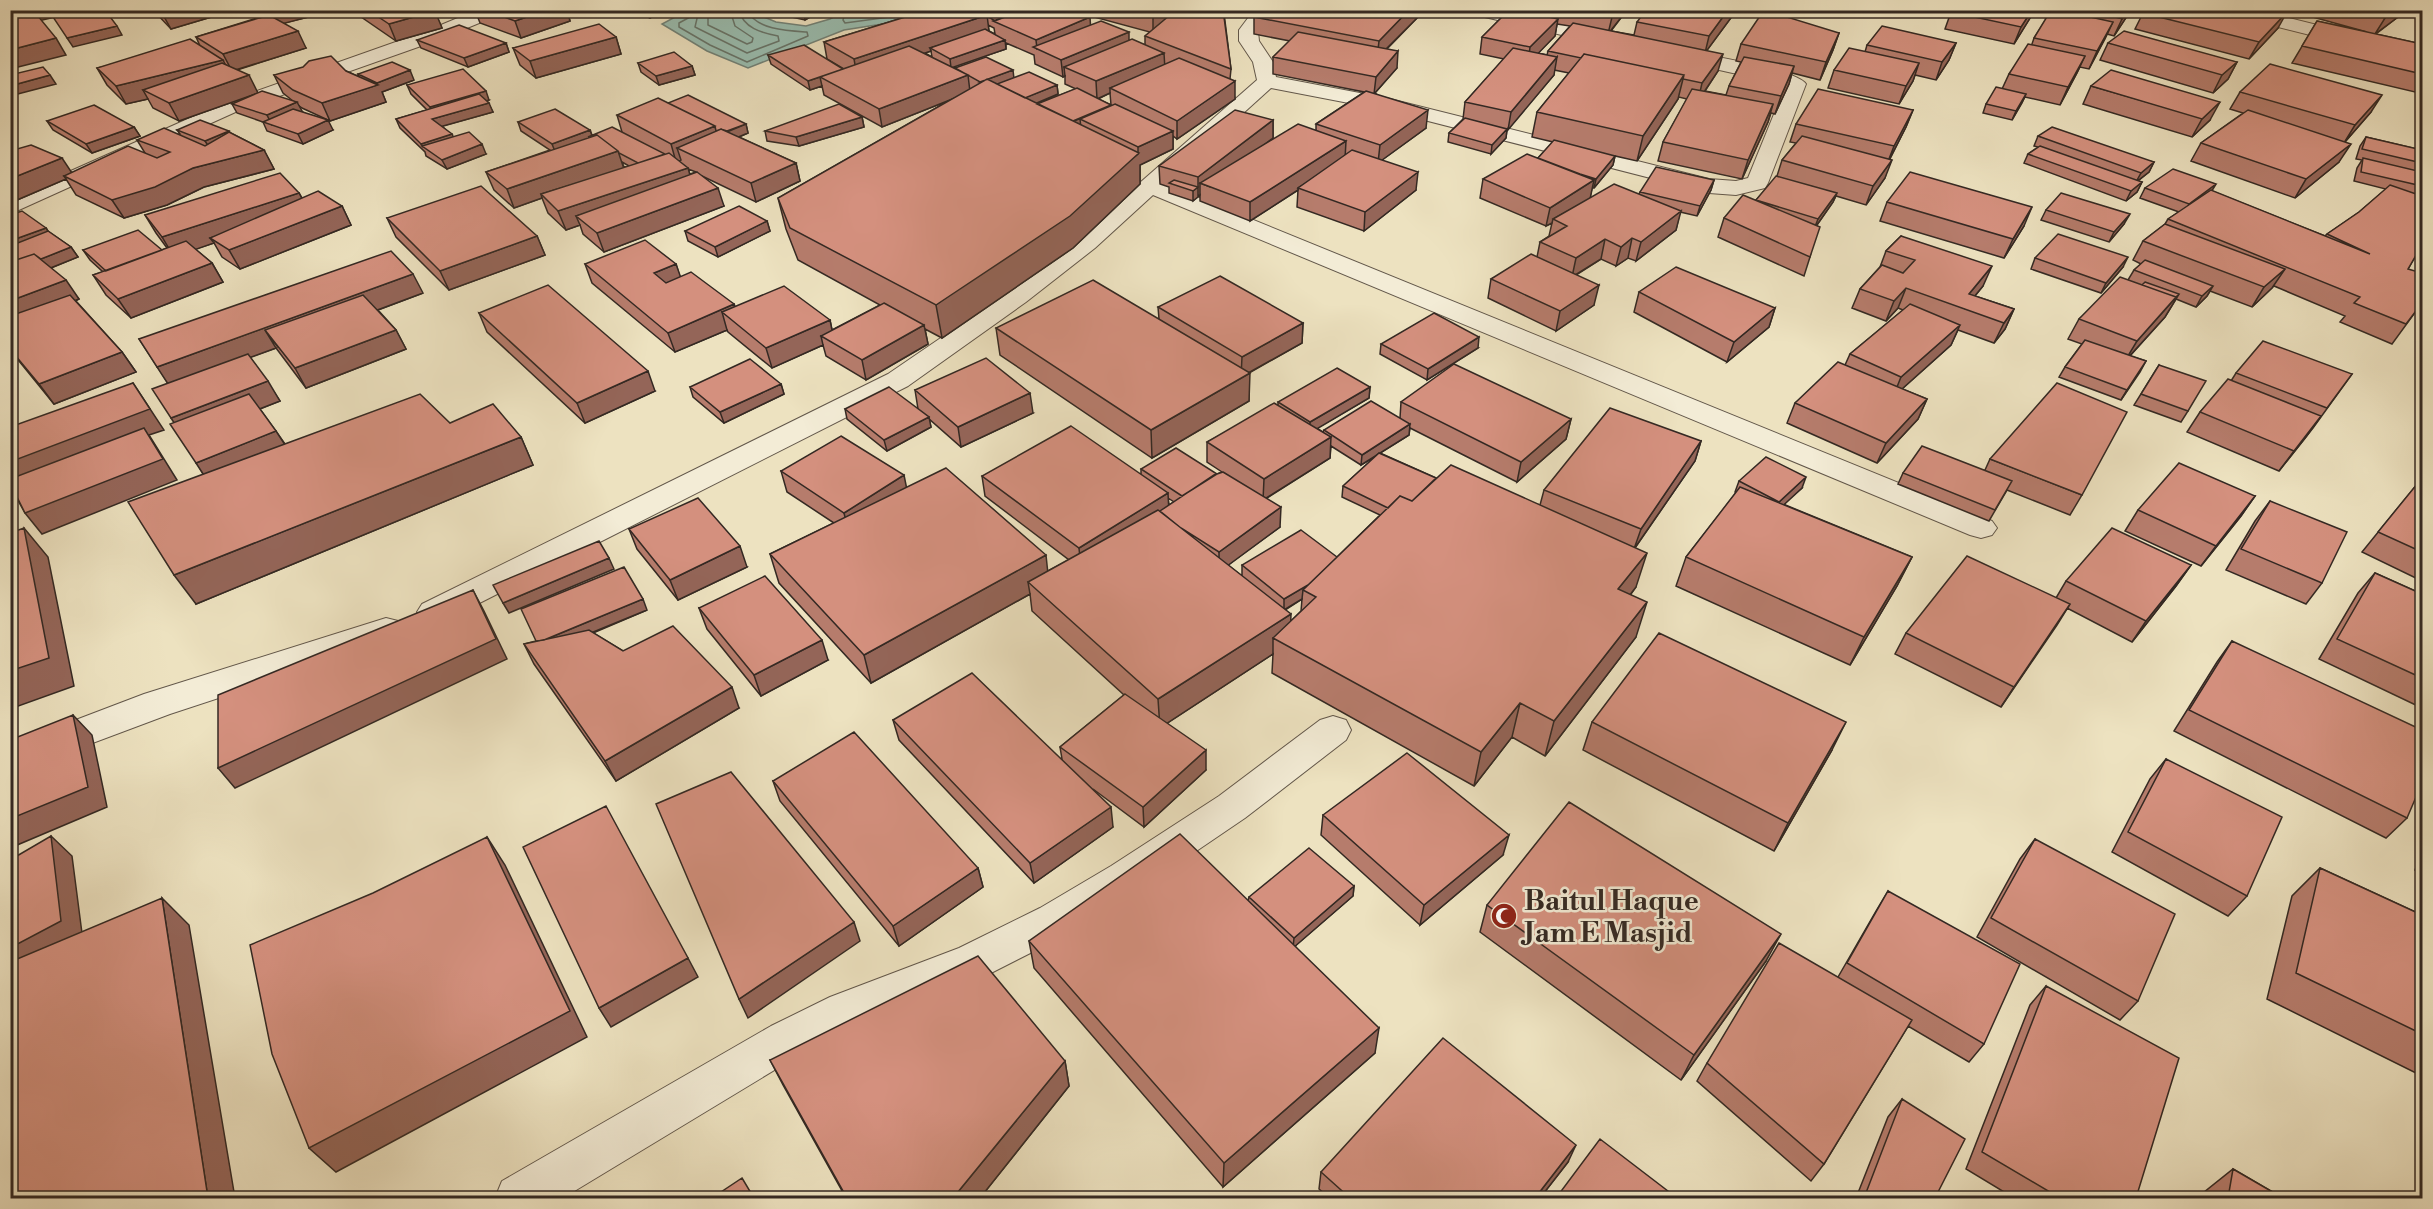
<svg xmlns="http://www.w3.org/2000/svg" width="2433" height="1209" font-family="'Libre Bodoni',serif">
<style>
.water{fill:#99beb1;stroke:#718278;stroke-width:1.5}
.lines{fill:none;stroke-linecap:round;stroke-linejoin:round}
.shore{stroke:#66746a;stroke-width:1.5}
.minor-casing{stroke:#62574a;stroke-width:2}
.minor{fill:#f3ecd6;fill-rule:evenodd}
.wall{fill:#b67c6c;stroke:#342923;stroke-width:1.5;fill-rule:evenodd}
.shaded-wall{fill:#946558;stroke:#342923;stroke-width:1.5}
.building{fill:#d4907e;stroke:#342923;stroke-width:1.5}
.labels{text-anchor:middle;stroke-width:5;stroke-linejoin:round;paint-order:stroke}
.near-poi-label{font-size:28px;font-weight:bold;fill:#342923;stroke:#f3ecd6;text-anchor:start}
</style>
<rect width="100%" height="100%" fill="#ede2c0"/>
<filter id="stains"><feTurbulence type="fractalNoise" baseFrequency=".00333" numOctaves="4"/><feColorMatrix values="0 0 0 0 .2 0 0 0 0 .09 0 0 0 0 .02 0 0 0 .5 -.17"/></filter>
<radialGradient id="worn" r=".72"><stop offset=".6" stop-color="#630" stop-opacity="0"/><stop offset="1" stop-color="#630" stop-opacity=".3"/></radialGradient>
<path class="water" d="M 688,10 L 750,11 L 776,22 L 806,26 L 830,19 L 845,11 L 966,11 L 844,30 L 748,68 L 707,51 L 662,24 Z"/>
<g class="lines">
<path class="shore" d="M 692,10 L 690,17 L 679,23 L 679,27 L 710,45 L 747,62 L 808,36 L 807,32 C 788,31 756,30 747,10
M 699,10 L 695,27 L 747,53 L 779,41 L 778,36 C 762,33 743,28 739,10
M 708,10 L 708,25 L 747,44 L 752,42 L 753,38 L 735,26 L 730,10
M 846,10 L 843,20 L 845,23 L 912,14"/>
<g class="minor-casing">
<path id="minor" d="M 477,10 L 503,10 L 501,14 L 438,40 L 240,110 L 10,214 L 10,198 L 226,102 L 424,32 Z
M 1258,10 L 1282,10 L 1265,22 L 1258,31 L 1259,41 L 1273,62 L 1276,77 L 1386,98 L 1709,179 L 1736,181 L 1748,178 L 1785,87 L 1773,82 L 1670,59 L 1667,55 L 1670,51 L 1677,49 C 1699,54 1796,69 1806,84 L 1768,183 L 1765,188 L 1736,195 L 1709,193 L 1385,110 L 1271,88 L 1165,184 L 1992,521 L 1997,528 L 1992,535 L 1981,538 L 1970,535 L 1153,195 L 1095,248 L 1026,302 L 908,386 L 446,620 L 434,624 L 422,620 L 417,612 L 422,604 L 888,374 L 1008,292 L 1077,238 L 1257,80 L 1253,62 L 1239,41 L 1239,30 L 1251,14 Z
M 1470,10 L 1505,10 L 1616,36 L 1619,40 L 1616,44 L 1609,46 L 1472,14 Z
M 2224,10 L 2257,10 L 2422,51 L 2422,63 L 2226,14 Z
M 386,618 L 398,621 L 403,630 L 398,639 L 170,714 L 10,774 L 10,745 L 144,694 Z
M 1333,716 L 1346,720 L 1351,730 L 1346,740 L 1245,818 L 1139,890 L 1068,934 L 989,974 L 860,1025 L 801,1054 L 563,1198 L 495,1198 L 502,1181 L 771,1026 L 830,997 L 959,948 L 1040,908 L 1111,866 L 1219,796 L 1320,720 Z"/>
</g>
<use href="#minor" class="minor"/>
</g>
<path class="wall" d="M 153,10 L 235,10 L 171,29 Z
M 327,10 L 328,12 L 284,23 L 306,48 L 237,70 L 258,93 L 179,121 L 153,108 L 148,99 L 126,104 L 107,85 L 97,68 L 200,46 L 196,37 L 257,18 L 249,11 Z
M 351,10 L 434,10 L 442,28 L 396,41 Z
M 475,10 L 567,10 L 570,21 L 521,38 L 480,23 Z
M 634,10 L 667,10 L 650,18 L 635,13 Z
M 760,10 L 822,10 L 805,20 Z
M 928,10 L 1074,11 L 1090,25 L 1129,40 L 1145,45 L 1145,36 L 1150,32 L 1094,17 L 1094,10 L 1238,10 L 1229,14 L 1224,13 L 1231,69 L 1230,79 L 1235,99 L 1177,139 L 1173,136 L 1173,149 L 1140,165 L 1140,184 L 1073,248 L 942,338 L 925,329 L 928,344 L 866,380 L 826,356 L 823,345 L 772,368 L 728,332 L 727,330 L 675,352 L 592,283 L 585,264 L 676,264 L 680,277 L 734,304 L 735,307 L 830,320 L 832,330 L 880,305 L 798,260 L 786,229 L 778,198 L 950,100 L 882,127 L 824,95 L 822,86 L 810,90 L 771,64 L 768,55 L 843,69 L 844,69 L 827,59 L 824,42 ZM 988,25 L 994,28 L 995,34 L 989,31 ZM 1006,43 L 1034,55 L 1035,64 L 1063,77 L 1065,76 L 1065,84 L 1076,89 L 1037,104 L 1036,103 L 1058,94 L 1057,85 L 952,67 L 1006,49 ZM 931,51 L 932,57 L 925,53 ZM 1110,93 L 1111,105 L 1098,99 Z
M 1504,10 L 1531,10 L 1529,13 L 1541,16 L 1542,10 L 1627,10 L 1611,31 L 1634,35 L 1637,22 L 1733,15 L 1707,50 L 1718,71 L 1705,91 L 1726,95 L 1729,86 L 1741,62 L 1736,61 L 1741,44 L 1839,33 L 1833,50 L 1820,80 L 1792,73 L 1789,84 L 1775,114 L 1771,113 L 1768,122 L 1742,179 L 1658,161 L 1663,142 L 1687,99 L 1679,97 L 1678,99 L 1637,161 L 1615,156 L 1613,165 L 1594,188 L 1592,188 L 1590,198 L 1639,194 L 1640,192 L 1714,180 L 1711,190 L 1697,216 L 1680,212 L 1676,230 L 1636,261 L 1628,258 L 1616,266 L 1601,259 L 1576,275 L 1594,305 L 1556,331 L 1488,298 L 1491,279 L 1537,257 L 1540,242 L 1549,236 L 1552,223 L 1546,226 L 1480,198 L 1483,179 L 1538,158 L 1553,142 L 1532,137 L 1537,112 L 1569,73 L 1554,70 L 1554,75 L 1507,130 L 1506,138 L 1491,154 L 1448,142 L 1449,133 L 1463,119 L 1465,102 L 1504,59 L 1480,54 L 1482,37 L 1508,11 ZM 1557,24 L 1570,26 L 1548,51 L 1547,55 L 1538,53 L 1555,36 Z
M 1909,10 L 1934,10 L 1930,15 Z
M 2035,10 L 2014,44 L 1945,29 L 1951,12 Z
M 2045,10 L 2131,10 L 2114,36 L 2107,34 L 2089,69 L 2080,67 L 2060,105 L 2025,97 L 2012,120 L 1983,113 L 1986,104 L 2002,89 L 2009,74 L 2032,44 L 2034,38 L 2047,18 L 2042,17 Z
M 2312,10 L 2422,10 L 2422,15 L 2402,11 L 2398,17 L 2376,34 L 2422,44 L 2422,81 L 2415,92 L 2292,63 L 2317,21 L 2367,32 L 2309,16 Z
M 2143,13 L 2278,28 L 2249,59 L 2135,29 Z
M 1421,14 L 1387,49 L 1397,68 L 1375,93 L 1426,128 L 1382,160 L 1416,190 L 1364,231 L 1297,207 L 1298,190 L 1250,221 L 1200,201 L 1200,195 L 1193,201 L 1169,193 L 1169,187 L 1160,184 L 1159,166 L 1273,120 L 1273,138 L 1268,142 L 1316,131 L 1316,124 L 1364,92 L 1273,74 L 1273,57 L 1290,41 L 1254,34 L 1254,17 Z
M 616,37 L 621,54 L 536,78 L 520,65 L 513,48 Z
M 417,40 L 506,43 L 509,52 L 468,67 L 421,48 Z
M 1956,43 L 1949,60 L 1936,80 L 1915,75 L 1913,81 L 1899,104 L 1828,88 L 1834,70 L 1865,52 L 1867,45 Z
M 2108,43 L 2237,62 L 2228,79 L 2213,93 L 2100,60 Z
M 638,63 L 692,66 L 695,75 L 659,85 L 641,72 Z
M 346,71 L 359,77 L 358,74 L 414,80 L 382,92 L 386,102 L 330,121 L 302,108 L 298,105 L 301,111 L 333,130 L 303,144 L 267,131 L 263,122 L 237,113 L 232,104 L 293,101 L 283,93 L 274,75 Z
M 407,85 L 489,100 L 487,101 L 493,112 L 442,126 L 453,137 L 486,154 L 447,169 L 426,156 L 425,152 L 400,128 L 396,119 L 427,110 L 411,94 Z
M 2091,86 L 2210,120 L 2192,137 L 2083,104 Z
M 2240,92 L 2371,112 L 2345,142 L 2339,162 L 2295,198 L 2191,161 L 2201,143 L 2243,113 L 2230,109 Z
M 668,103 L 746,124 L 748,133 L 739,137 L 796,163 L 800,181 L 756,202 L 702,176 L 724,206 L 604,252 L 583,234 L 580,225 L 566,230 L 548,213 L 542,198 L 514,208 L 494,190 L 486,172 L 550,150 L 521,131 L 518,122 L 590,130 L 592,135 L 622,132 L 617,115 ZM 622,162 L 629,166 L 624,167 ZM 688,169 L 696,172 L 690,174 Z
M 1913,110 L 1906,127 L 1890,159 L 1885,178 L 1866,205 L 1836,196 L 1833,202 L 1817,225 L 1810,257 L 1804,276 L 1718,237 L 1724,218 L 1756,200 L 1777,176 L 1782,160 L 1796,143 L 1790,142 L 1796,124 Z
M 862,117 L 864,127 L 799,146 L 767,141 L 765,131 Z
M 47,121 L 134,127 L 140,136 L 92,153 L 53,130 Z
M 177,130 L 229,132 L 264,150 L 274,169 L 204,187 L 167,205 L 124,218 L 76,195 L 66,179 L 10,203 L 71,173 L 145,153 L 137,140 L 180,134 Z
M 2038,136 L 2154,162 L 2149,172 L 2138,181 L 2142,182 L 2137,192 L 2126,201 L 2024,163 L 2028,154 L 2038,147 L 2034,146 Z
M 2366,137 L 2422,150 L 2422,245 L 2408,269 L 2422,303 L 2392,344 L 2340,322 L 2345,316 L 2274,286 L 2252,307 L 2210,291 L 2207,296 L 2196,307 L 2176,299 L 2165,317 L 2130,356 L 2146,361 L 2121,400 L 2059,377 L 2065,367 L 2082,344 L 2068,339 L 2079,319 L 2128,280 L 2134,270 L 2141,264 L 2133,260 L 2143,241 L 2165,224 L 2168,219 L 2179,212 L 2140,198 L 2145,188 L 2212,191 L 2325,236 L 2327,234 L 2359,212 L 2386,189 L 2354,181 L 2357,168 L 2362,160 L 2356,159 L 2360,146 Z
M 299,193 L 302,198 L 342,206 L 351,225 L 240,269 L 222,257 L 214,243 L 195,249 L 212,263 L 223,282 L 131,318 L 106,295 L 93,275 L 103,272 L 90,260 L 83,250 L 162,250 L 167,248 L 156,233 L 145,215 Z
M 1887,202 L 2024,226 L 2004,258 L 1880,221 Z
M 2046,210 L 2124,224 L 2109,242 L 2041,220 Z
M 10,215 L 46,228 L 48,231 L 71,247 L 78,257 L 51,268 L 79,299 L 76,301 L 122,352 L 136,372 L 54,404 L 10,350 Z
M 387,218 L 537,236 L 545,255 L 449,290 L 396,237 Z
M 767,221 L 770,231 L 718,257 L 688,241 L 685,231 Z
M 1901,236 L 1983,286 L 1975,296 L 2014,309 L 2005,329 L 1994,343 L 1958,330 L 1951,345 L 1902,389 L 1927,399 L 1918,419 L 1877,463 L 1787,423 L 1795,403 L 1845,365 L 1850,354 L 1903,310 L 1898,308 L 1886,321 L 1852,308 L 1860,289 L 1880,267 L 1886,251 Z
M 2035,258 L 2123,267 L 2101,293 L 2031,269 Z
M 1639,292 L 1775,308 L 1769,327 L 1727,362 L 1634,312 Z
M 423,293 L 378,310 L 396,330 L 406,349 L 306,388 L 276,348 L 250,357 L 280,401 L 260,409 L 285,444 L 450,423 L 521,437 L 533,465 L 196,604 L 203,474 L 174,423 L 168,383 L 139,339 Z
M 1158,307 L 1303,323 L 1302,343 L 1249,373 L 1249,401 L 1152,458 L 1000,355 L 996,328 L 1159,319 Z
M 479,313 L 655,391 L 585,423 L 487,332 Z
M 1381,344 L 1478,348 L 1427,380 L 1380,354 Z
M 2159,365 L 2188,411 L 2181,422 L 2134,405 Z
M 2236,373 L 2352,374 L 2313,428 L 2279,471 L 2187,432 L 2200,412 L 2231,381 Z
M 781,384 L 784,394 L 724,423 L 693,397 L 690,387 Z
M 1370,387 L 1369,398 L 1317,428 L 1323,432 L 1324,430 L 1400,418 L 1401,402 L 1571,419 L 1566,439 L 1517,482 L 1410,428 L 1409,435 L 1380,453 L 1436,478 L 1540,505 L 1544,490 L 1701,441 L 1695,461 L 1635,548 L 1636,587 L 1631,594 L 1636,637 L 1545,756 L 1512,737 L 1474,786 L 1272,673 L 1273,654 L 1167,723 L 1206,770 L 1144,827 L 1093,789 L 1113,827 L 1034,883 L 899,740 L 893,720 L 1062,759 L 1060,747 L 1124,695 L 1032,611 L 1030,594 L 871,683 L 779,583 L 770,554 L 834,523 L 787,492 L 781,471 L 906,487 L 1048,571 L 1069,560 L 985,496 L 982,476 L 1141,474 L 1141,469 L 1217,474 L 1222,472 L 1207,462 L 1207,442 L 1278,405 L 1278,402 ZM 1331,446 L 1361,465 L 1376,456 L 1343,486 L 1342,497 L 1380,515 L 1337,557 L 1242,565 L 1242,576 L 1228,565 L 1280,527 L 1267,498 L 1330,458 ZM 1168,498 L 1174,502 L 1169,505 ZM 1302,599 L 1301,611 L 1291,621 L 1285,610 Z
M 915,390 L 1033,413 L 961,447 L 929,419 L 931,427 L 887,451 L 847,419 L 845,409 L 918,409 Z
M 1990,459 L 2082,495 L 2070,515 L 2007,490 L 1989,521 L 1898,484 L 1903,473 L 1985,470 Z
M 2422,478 L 2422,581 L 2362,552 Z
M 1739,481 L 1802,488 L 1783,504 L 1912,557 L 1897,586 L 1850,665 L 1676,586 L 1686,557 L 1736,493 L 1735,492 Z
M 2255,496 L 2241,516 L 2201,566 L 2125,531 L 2138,510 Z
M 2270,501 L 2322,583 L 2306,604 L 2226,570 L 2255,521 Z
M 629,529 L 747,567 L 678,600 L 637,549 Z
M 2191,565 L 2176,586 L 2132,642 L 2067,608 L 2001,707 L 1895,654 L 1906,633 L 2056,598 L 2066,581 Z
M 2375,573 L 2422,594 L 2422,708 L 2319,659 L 2358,593 Z
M 699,608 L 828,660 L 761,696 L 707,629 Z
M 647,610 L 593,633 L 623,651 L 739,708 L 616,781 L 534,664 L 524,644 L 536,641 Z
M 2232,641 L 2407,818 L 2386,838 L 2174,731 L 2217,662 Z
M 1592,722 L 1832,750 L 1774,851 L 1583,750 Z
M 2166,759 L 2247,896 L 2228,916 L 2112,852 L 2150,779 Z
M 773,781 L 978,868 L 983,887 L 899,946 L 780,801 Z
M 1323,815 L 1503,855 L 1420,925 L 1321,835 Z
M 2035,839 L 2138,1001 L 2120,1020 L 1977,937 L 2020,859 Z
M 2422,851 L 2422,873 L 2415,870 Z
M 2320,868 L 2422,915 L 2422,1076 L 2267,999 L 2292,896 Z
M 1354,886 L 1353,896 L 1295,946 L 1375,1053 L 1223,1187 L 1034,968 L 1029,941 L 1248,901 L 1249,897 Z
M 1888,891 L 1984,1044 L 1969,1062 L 1908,1026 L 1824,1164 L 1811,1181 L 1697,1081 L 1707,1063 L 1838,977 L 1876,911 Z
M 1487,905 L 1766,961 L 1681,1080 L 1480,932 Z
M 2046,986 L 2136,1198 L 2014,1198 L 1966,1169 L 2030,1005 Z
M 770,1060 L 1065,1061 L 1069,1086 L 980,1198 L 846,1198 L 783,1085 Z
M 1902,1099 L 1935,1198 L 1856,1198 L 1888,1117 Z
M 1568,1162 L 1540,1198 L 1330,1198 L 1319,1189 L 1321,1172 Z
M 2233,1169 L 2283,1198 L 2202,1198 L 2203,1193 Z"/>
<path class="shaded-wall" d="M 22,10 L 85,10 L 30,23 Z
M 169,10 L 235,10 L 171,29 L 162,13 Z
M 294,10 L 327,10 L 328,12 L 266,28 L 261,19 Z
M 450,10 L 459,10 L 451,13 Z
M 547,10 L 567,10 L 570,21 L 521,38 L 515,21 Z
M 648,10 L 667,10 L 650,18 Z
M 803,10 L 822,10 L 805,20 Z
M 1162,10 L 1190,10 L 1153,33 L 1153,16 Z
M 1229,10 L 1238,10 L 1229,14 Z
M 1409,10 L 1421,10 L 1421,14 L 1377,58 L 1379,41 Z
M 1617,10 L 1627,10 L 1608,34 L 1612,17 Z
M 1728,10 L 1734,10 L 1733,15 L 1705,53 L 1709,36 Z
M 2032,10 L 2035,10 L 2014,44 L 2021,27 Z
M 2128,10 L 2131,10 L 2114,36 L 2122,19 Z
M 2395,10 L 2402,10 L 2398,17 L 2375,34 L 2385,18 Z
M 435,11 L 442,28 L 396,41 L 389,24 Z
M 2287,12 L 2278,28 L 2249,59 L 2259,42 Z
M 987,15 L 989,31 L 930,48 L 931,51 L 857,76 L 854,59 Z
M 1090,17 L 1091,33 L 1037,49 L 1036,40 Z
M 1558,19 L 1555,36 L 1528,64 L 1530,47 Z
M 2113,22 L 2105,39 L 2089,69 L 2097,51 Z
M 117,26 L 122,35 L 73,47 L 67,38 Z
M 298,31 L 306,48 L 232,71 L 223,54 Z
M 1129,32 L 1129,49 L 1064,67 L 1065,76 L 1063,77 L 1061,60 Z
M 1839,33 L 1833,50 L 1820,80 L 1826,62 Z
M 616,37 L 621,54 L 536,78 L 530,61 Z
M 56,38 L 66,55 L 10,69 L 10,50 Z
M 1005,40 L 1006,49 L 951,68 L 950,59 Z
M 506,43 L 509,52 L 468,67 L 464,58 Z
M 1956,43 L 1949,60 L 1936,80 L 1942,62 Z
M 1398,51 L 1397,68 L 1374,94 L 1376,77 Z
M 1164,53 L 1165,70 L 1110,88 L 1110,93 L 1097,99 L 1096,81 Z
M 1723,54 L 1718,71 L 1698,101 L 1702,83 Z
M 2085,56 L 2077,73 L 2060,105 L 2068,87 Z
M 1557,57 L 1554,75 L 1508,130 L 1511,112 Z
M 223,60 L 232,77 L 143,90 L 148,99 L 126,104 L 116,86 Z
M 2237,62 L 2228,79 L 2213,93 L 2222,75 Z
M 1919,63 L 1913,81 L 1899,104 L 1906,86 Z
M 692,66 L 695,75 L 659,85 L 656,76 Z
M 1794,66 L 1789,84 L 1775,114 L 1781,96 Z
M 410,70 L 414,80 L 382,92 L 386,102 L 330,121 L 322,103 L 377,85 L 377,83 Z
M 1013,70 L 1014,79 L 997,85 L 980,82 Z
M 50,75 L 56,84 L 10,96 L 10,86 Z
M 249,75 L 258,93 L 179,121 L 169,103 Z
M 968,75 L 970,92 L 882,127 L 879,109 Z
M 1684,75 L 1678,99 L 1637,161 L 1643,136 Z
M 820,77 L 822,86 L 810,90 L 808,81 Z
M 1235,81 L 1235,99 L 1177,139 L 1177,121 Z
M 1057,85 L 1058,94 L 1025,108 L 1024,98 Z
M 486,91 L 489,100 L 433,116 L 430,107 Z
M 2026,94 L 2022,103 L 2012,120 L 2016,111 Z
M 2382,95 L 2371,112 L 2344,143 L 2355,125 Z
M 297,102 L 302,111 L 272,125 L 267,115 Z
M 2220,102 L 2210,120 L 2192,137 L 2202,119 Z
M 489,103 L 493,112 L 436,128 L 432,119 Z
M 1773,104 L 1768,122 L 1742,179 L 1748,160 Z
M 1111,105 L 1080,119 L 1081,128 L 1072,122 Z
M 1428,110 L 1426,128 L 1378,163 L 1380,145 Z
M 1913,110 L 1906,127 L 1887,164 L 1894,146 Z
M 862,117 L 864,127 L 799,146 L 796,137 Z
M 328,120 L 333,130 L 303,144 L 298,134 Z
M 1273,120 L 1273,138 L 1210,187 L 1200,183 L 1200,195 L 1198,196 L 1198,177 Z
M 746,124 L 748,133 L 724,143 L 722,134 Z
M 715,126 L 720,145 L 677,148 L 681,160 L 676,162 L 671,144 Z
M 134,127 L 140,136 L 92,153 L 86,144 Z
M 1507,129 L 1506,138 L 1491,154 L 1492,145 Z
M 590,130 L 593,139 L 590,141 L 556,154 L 552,144 Z
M 229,131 L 234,141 L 211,150 L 205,141 Z
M 1173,131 L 1173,149 L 1140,165 L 1140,184 L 1073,248 L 942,338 L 936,305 L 1138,154 L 1138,147 Z
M 452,134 L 456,143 L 423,147 L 421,144 Z
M 1346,141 L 1345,159 L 1298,188 L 1298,190 L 1250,221 L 1250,202 Z
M 482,144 L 486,154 L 447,169 L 442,160 Z
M 2351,144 L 2339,162 L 2295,198 L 2306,179 Z
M 264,150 L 274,169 L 204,187 L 167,205 L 124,218 L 112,200 L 193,168 Z
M 618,151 L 624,169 L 541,194 L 542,198 L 514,208 L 507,189 Z
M 1615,156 L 1613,165 L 1594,188 L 1596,179 Z
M 62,158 L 74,176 L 64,176 L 66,179 L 10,203 L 10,179 Z
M 1892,160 L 1885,178 L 1866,205 L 1873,186 Z
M 2154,162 L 2149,172 L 2136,182 L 2141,173 Z
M 796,163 L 800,181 L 756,202 L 751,183 Z
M 688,168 L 693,186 L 576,216 L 580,225 L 566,230 L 558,211 Z
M 1418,172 L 1416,190 L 1364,231 L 1365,212 Z
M 1594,180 L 1590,199 L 1553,219 L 1552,223 L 1546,226 L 1550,208 Z
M 1714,180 L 1711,190 L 1697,216 L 1700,206 Z
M 2142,182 L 2137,192 L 2126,201 L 2131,191 Z
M 2216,184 L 2210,194 L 2184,214 L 2189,204 Z
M 1198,187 L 1198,197 L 1193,201 L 1193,191 Z
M 718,188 L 724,206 L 604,252 L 597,233 Z
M 299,193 L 309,212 L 210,238 L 214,243 L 174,257 L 162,237 Z
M 1837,193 L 1833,202 L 1814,229 L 1818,219 Z
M 342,206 L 351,225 L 240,269 L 229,250 Z
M 2032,207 L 2024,226 L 2004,258 L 2013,239 Z
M 1681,211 L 1676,230 L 1636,261 L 1641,242 Z
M 2130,214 L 2124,224 L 2109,242 L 2114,232 Z
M 767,221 L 770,231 L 718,257 L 715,247 Z
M 46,228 L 52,238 L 10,253 L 10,241 Z
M 537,236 L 545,255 L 449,290 L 440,271 Z
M 1632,238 L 1628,258 L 1616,266 L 1621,247 Z
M 1605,239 L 1601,259 L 1572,277 L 1576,258 Z
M 71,247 L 78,257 L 23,279 L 16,269 Z
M 2128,257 L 2123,267 L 2101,293 L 2106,283 Z
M 212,263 L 223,282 L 131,318 L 118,299 Z
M 676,264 L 683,284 L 661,293 L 654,273 Z
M 1992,266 L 1983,286 L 1964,309 L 1969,294 Z
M 2285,269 L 2272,288 L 2252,307 L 2264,287 Z
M 413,274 L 423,293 L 278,347 L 265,330 L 276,348 L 170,387 L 157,367 Z
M 66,280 L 79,299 L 10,326 L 10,301 Z
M 1599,285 L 1594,305 L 1556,331 L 1560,311 Z
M 2213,286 L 2207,296 L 2196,307 L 2202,296 Z
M 1906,288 L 1898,308 L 1886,321 L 1894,301 Z
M 2179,294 L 2165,317 L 2125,361 L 2137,341 Z
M 734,304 L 740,324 L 722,312 L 727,330 L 675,352 L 668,333 Z
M 1775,308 L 1769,327 L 1727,362 L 1734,342 Z
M 2014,309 L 2005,329 L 1994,343 L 2004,323 Z
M 830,320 L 834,340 L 821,336 L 823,345 L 772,368 L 766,348 Z
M 1303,323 L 1302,343 L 1241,377 L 1242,357 Z
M 924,325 L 928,344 L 866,380 L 862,360 Z
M 1960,325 L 1951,345 L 1893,397 L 1901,377 Z
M 396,330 L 406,349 L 306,388 L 295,368 Z
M 1479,337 L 1478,348 L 1427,380 L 1428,369 Z
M 122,352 L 136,372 L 54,404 L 39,384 Z
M 2146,361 L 2140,372 L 2121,400 L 2127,390 Z
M 648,371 L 655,391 L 585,423 L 577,403 Z
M 1250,373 L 1249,401 L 1152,458 L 1151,430 Z
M 268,381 L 280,401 L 184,438 L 171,418 Z
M 133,383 L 164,430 L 149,435 L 177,480 L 42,534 L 25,513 L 10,486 L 10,462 Z
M 781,384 L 784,394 L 724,423 L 720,412 Z
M 1370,387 L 1369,398 L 1310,433 L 1310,422 Z
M 1030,393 L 1033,413 L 961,447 L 958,427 Z
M 1927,399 L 1918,419 L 1877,463 L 1886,443 Z
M 2321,416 L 2306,437 L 2279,471 L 2294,451 Z
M 929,417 L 931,427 L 887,451 L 884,440 Z
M 1571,419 L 1566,439 L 1517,482 L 1521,462 Z
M 1410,424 L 1409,435 L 1361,465 L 1362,455 Z
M 276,431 L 289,451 L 209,483 L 196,463 Z
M 521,437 L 533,465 L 196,604 L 174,575 Z
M 1331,437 L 1330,458 L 1263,500 L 1264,479 Z
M 1701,441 L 1695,461 L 1634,549 L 1641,529 Z
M 904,475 L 908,495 L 849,533 L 844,513 Z
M 1806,477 L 1802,488 L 1775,513 L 1779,502 Z
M 1168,493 L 1169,513 L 1081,569 L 1079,548 Z
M 2255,496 L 2241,516 L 2201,566 L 2216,546 Z
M 1281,507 L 1280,527 L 1219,572 L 1219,552 Z
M 24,528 L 48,557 L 74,686 L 10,709 L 10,671 Z
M 740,546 L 747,567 L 678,600 L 670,580 Z
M 1647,553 L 1636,587 L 1608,623 L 1618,589 Z
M 1046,555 L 1049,584 L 1028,582 L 1030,594 L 871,683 L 864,655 Z
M 1912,557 L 1897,586 L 1850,665 L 1864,637 Z
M 609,558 L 614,569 L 509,613 L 503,603 Z
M 1344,563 L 1303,590 L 1302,599 L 1284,610 L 1284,599 Z
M 2191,565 L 2176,586 L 2132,642 L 2146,621 Z
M 473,590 L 484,611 L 507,659 L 235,788 L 218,768 Z
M 643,599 L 647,610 L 542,653 L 537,643 Z
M 1647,602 L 1636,637 L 1545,756 L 1554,721 Z
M 2070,604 L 2057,625 L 2001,707 L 2014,687 Z
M 1291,614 L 1290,643 L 1273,638 L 1273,654 L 1160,728 L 1158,699 Z
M 822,640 L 828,660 L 761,696 L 754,675 Z
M 732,687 L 739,708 L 616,781 L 605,761 Z
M 1520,703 L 1512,737 L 1474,786 L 1481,752 Z
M 73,715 L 92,735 L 107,807 L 10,848 L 10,819 Z
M 1846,722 L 1832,750 L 1774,851 L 1788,823 Z
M 1206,750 L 1206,770 L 1144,827 L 1143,807 Z
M 1111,807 L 1113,827 L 1034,883 L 1030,863 Z
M 1509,835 L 1503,855 L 1420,925 L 1424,905 Z
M 51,836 L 72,856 L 83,941 L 10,979 L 10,948 Z
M 487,837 L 505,865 L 587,1037 L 336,1172 L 309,1148 Z
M 978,868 L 983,887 L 899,946 L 893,926 Z
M 1354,886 L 1353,896 L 1293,948 L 1294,938 Z
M 162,898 L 189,925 L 235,1198 L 208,1198 Z
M 854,922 L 860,941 L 748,1018 L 739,999 Z
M 1781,934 L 1766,961 L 1681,1080 L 1694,1055 Z
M 688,958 L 698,977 L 611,1027 L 599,1008 Z
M 1379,1028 L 1375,1053 L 1223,1187 L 1224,1163 Z
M 1065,1061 L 1069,1086 L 980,1198 L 953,1198 Z
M 1576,1145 L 1568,1162 L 1540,1198 L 1535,1198 Z"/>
<path class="building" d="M 23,10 L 33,10 L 56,38 L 10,50 L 10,13 Z
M 65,10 L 105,10 L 117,26 L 67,38 L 51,14 Z
M 253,10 L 294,10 L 272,16 L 269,15 L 260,18 Z
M 368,10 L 434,10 L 435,11 L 389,24 Z
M 486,10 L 547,10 L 515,21 Z
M 928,10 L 977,10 L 987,15 L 854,59 L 824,42 Z
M 977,10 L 1023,10 L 995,21 L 987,16 L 987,15 Z
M 1023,10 L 1073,10 L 1090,17 L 1036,40 L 993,21 Z
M 1131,10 L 1162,10 L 1153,16 Z
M 1176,10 L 1223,10 L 1231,69 L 1145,36 Z
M 1262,10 L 1409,10 L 1379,41 L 1254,17 Z
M 1509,10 L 1517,10 L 1558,19 L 1530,47 L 1482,37 Z
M 1577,10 L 1617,10 L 1612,17 Z
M 1646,10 L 1728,10 L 1709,36 L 1637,22 Z
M 1764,10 L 1839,33 L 1826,62 L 1741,44 Z
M 1952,10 L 2032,10 L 2021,27 L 1951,12 Z
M 2051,10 L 2059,10 L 2113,22 L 2097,51 L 2034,38 Z
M 2090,10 L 2128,10 L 2122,19 Z
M 2145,10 L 2283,10 L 2287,12 L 2259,42 L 2143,13 Z
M 2359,10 L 2395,10 L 2385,18 Z
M 269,15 L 298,31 L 223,54 L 196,37 Z
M 1101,21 L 1129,32 L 1061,60 L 1033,47 Z
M 2317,21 L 2422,44 L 2422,74 L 2302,46 Z
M 1573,23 L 1723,54 L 1702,83 L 1683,79 L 1684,75 L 1584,54 L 1581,58 L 1548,51 Z
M 599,24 L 616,37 L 530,61 L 513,48 Z
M 459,25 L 506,43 L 464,58 L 417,40 Z
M 1882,26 L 1956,43 L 1942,62 L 1867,45 Z
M 985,29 L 1005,40 L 950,59 L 930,48 Z
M 2124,31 L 2237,62 L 2222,75 L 2108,43 Z
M 1298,32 L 1398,51 L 1376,77 L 1273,57 Z
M 190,39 L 223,60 L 116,86 L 97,68 Z
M 1132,39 L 1164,53 L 1096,81 L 1064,67 Z
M 2028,44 L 2085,56 L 2068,87 L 2009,74 Z
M 804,45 L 843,69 L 808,81 L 768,55 Z
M 909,46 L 968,75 L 879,109 L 820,77 Z
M 1513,48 L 1557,57 L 1511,112 L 1465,102 Z
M 1849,48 L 1919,63 L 1906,86 L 1834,70 Z
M 674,52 L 692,66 L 656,76 L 638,63 Z
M 1584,54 L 1684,75 L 1643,136 L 1537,112 Z
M 331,56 L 346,71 L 378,85 L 322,103 L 293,90 L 274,75 L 303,67 L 309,61 Z
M 986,57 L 1013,70 L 980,82 L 955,68 Z
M 1744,57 L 1794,66 L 1781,96 L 1729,86 Z
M 1179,58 L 1235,81 L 1177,121 L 1110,88 Z
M 392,62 L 410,70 L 377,83 L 358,74 Z
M 222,63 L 249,75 L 169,103 L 143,90 Z
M 2270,64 L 2382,95 L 2355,125 L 2240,92 Z
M 43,67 L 50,75 L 10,86 L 10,75 Z
M 463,69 L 486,91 L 430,107 L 407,85 Z
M 2111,70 L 2220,102 L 2202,119 L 2091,86 Z
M 1029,72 L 1057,85 L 1025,98 L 997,84 Z
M 987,79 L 1139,153 L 1070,216 L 936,305 L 790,228 L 778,198 Z
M 1996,87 L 2026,94 L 2016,111 L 1986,104 Z
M 1077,88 L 1111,105 L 1073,121 L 1037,104 Z
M 1692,89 L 1773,104 L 1748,160 L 1663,142 Z
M 1818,89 L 1913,110 L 1894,146 L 1796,124 Z
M 262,91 L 297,102 L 267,115 L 232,104 Z
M 1366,91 L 1428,110 L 1380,145 L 1316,124 Z
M 479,94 L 489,103 L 432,119 L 452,134 L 421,144 L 396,119 Z
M 688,95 L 746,124 L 727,131 L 721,129 L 716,131 L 715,126 L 668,103 Z
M 658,98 L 715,126 L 671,144 L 617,115 Z
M 839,104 L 862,117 L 796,137 L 765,131 Z
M 1115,104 L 1173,131 L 1138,147 L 1080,119 Z
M 94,105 L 134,127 L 86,144 L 47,121 Z
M 293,109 L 328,120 L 298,134 L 263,122 Z
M 555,109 L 590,130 L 552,144 L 518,122 Z
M 1235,110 L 1273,120 L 1198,177 L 1159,166 Z
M 2248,110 L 2351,144 L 2306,179 L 2201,143 Z
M 1465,118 L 1507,129 L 1492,145 L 1449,133 Z
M 200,120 L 229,131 L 205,141 L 177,130 Z
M 1298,124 L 1346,141 L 1250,202 L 1200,183 Z
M 612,127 L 665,154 L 638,163 L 619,153 L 618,151 L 597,135 L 589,137 L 588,137 Z
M 2052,127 L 2154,162 L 2141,173 L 2038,136 Z
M 164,128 L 205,146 L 229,132 L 264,150 L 193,168 L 155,187 L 112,200 L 64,176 L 128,146 L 157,158 L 170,152 L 137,140 Z
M 721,129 L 796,163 L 751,183 L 677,148 Z
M 469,132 L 482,144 L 442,160 L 422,146 Z
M 597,135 L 618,151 L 507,189 L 486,172 Z
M 1802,136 L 1892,160 L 1873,186 L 1782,160 Z
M 2366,137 L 2422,150 L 2422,163 L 2362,149 Z
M 1554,140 L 1615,156 L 1596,179 L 1580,174 L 1538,158 Z
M 31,145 L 62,158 L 10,179 L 10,151 Z
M 2040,146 L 2142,182 L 2131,191 L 2028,154 Z
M 1352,150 L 1418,172 L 1365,212 L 1298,188 Z
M 669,153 L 688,168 L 558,211 L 541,194 Z
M 1527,154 L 1594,180 L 1550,208 L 1483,179 Z
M 2363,158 L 2422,172 L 2422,186 L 2361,172 Z
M 1656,167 L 1714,180 L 1700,206 L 1640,192 Z
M 2173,169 L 2216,184 L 2189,204 L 2145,188 Z
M 697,172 L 718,188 L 597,233 L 576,216 Z
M 1910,172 L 2032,207 L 2013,239 L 1887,202 Z
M 280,173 L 299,193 L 162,237 L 145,215 Z
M 1776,176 L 1837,193 L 1818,219 L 1756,200 Z
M 1174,180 L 1198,187 L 1193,191 L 1169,183 Z
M 1614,184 L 1681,211 L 1641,242 L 1632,238 L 1621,247 L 1605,239 L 1576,258 L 1540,242 L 1567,226 L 1553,219 Z
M 2390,185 L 2422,196 L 2422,245 L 2408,269 L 2422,273 L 2422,303 L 2406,324 L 2354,303 L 2360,297 L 2168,219 L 2211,190 L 2370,254 L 2327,234 L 2359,212 Z
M 481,186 L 537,236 L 440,271 L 387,218 Z
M 318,191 L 342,206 L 229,250 L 210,238 Z
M 2061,193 L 2130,214 L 2114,232 L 2046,210 Z
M 1743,195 L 1820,227 L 1810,257 L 1724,218 Z
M 739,206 L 767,221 L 715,247 L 685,231 Z
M 22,211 L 46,228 L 10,241 L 10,215 Z
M 2165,224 L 2285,269 L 2264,287 L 2143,241 Z
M 138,230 L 162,250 L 106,271 L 83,250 Z
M 48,231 L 71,247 L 41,259 L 34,254 L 10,262 L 10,246 Z
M 2058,234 L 2128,257 L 2106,283 L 2035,258 Z
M 1901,236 L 1992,266 L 1969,294 L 2014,309 L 2004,323 L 1906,288 L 1894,301 L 1860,289 L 1882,265 L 1903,273 L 1915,260 L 1886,251 Z
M 645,240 L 676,264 L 654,273 L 666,283 L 691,272 L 734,304 L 668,333 L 585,264 Z
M 186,241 L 212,263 L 118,299 L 93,275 Z
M 391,251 L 413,274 L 157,367 L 139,339 Z
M 34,254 L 66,280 L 10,301 L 10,262 Z
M 1531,254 L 1599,285 L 1560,311 L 1491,279 Z
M 2145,260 L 2213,286 L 2202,296 L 2134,270 Z
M 1676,267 L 1775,308 L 1734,342 L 1639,292 Z
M 1220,276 L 1303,323 L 1242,357 L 1158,307 Z
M 2120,277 L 2176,297 L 2137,341 L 2079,319 Z
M 1093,280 L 1250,373 L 1151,430 L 996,328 Z
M 2145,282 L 2179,294 L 2176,297 L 2142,285 Z
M 548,285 L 648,371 L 577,403 L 479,313 Z
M 784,286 L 830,320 L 766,348 L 722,312 Z
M 70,295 L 122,352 L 39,384 L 10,349 L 10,316 Z
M 363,295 L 396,330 L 295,368 L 265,330 Z
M 884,303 L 924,325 L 862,360 L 821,336 Z
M 1910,304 L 1960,325 L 1901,377 L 1850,354 Z
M 1434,313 L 1479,337 L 1428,369 L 1381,344 Z
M 2085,340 L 2146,361 L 2127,390 L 2065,367 Z
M 2263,341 L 2352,374 L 2327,408 L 2236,373 Z
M 248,354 L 268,381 L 171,418 L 152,389 Z
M 986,358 L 1030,393 L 958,427 L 915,390 Z
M 750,359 L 781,384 L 720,412 L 690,387 Z
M 1838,362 L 1927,399 L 1886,443 L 1795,403 Z
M 1454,364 L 1571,419 L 1521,462 L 1401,402 Z
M 2159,365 L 2206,381 L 2188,411 L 2141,394 Z
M 1337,368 L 1370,387 L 1310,422 L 1278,402 Z
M 2228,379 L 2321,416 L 2294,451 L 2200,412 Z
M 133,383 L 150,409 L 10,462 L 10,427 Z
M 2057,383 L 2127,412 L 2082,495 L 1990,459 Z
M 889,387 L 929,417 L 884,440 L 845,409 Z
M 249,394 L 276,431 L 196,463 L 170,424 Z
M 420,394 L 450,423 L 493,404 L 521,437 L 174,575 L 128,502 Z
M 1371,401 L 1410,424 L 1362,455 L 1324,430 Z
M 1274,403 L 1331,437 L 1264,479 L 1207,442 Z
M 1610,408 L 1701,441 L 1641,529 L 1544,490 Z
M 1071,426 L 1168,493 L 1079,548 L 982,476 Z
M 144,428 L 163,459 L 25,513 L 10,483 L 10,479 Z
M 841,436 L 904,475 L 844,513 L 781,471 Z
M 1922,446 L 2012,481 L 1995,510 L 1903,473 Z
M 1176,448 L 1217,474 L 1182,496 L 1141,469 Z
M 1379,453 L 1436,478 L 1412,501 L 1400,496 L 1388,508 L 1343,486 Z
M 1766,457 L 1806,477 L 1779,502 L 1739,481 Z
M 2179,463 L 2255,496 L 2216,546 L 2138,510 Z
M 1451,465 L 1647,553 L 1618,589 L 1647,602 L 1554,721 L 1520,703 L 1481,752 L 1273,638 L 1316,597 L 1303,590 L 1400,496 L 1412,501 Z
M 946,468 L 1046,555 L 864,655 L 770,554 Z
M 1223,472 L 1281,507 L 1219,552 L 1181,528 L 1160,511 L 1214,475 Z
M 2422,478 L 2422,552 L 2378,532 Z
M 1740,487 L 1912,557 L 1864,637 L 1686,557 Z
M 698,498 L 740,546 L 670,580 L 629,529 Z
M 2270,501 L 2347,532 L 2322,583 L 2241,549 Z
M 1158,510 L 1291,614 L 1158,699 L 1028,582 Z
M 24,528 L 49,658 L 10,671 L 10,533 Z
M 2112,528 L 2191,565 L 2146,621 L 2066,581 Z
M 1301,530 L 1337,557 L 1308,585 L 1284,599 L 1242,565 Z
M 599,541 L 609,558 L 503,603 L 493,585 Z
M 1967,556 L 2070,604 L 2014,687 L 1906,633 Z
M 624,567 L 643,599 L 544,640 L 536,641 L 521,609 Z
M 2375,573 L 2422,594 L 2422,678 L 2337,639 Z
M 765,576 L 822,640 L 754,675 L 699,608 Z
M 473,590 L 496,639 L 218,768 L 218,695 Z
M 673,626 L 732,687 L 605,761 L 524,644 L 589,630 L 623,651 Z
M 1659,633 L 1846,722 L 1788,823 L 1592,722 Z
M 2232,641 L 2422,730 L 2422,783 L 2407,818 L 2189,710 Z
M 972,673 L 1111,807 L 1030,863 L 893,720 Z
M 1125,694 L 1206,750 L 1143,807 L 1060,747 Z
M 73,715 L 88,787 L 10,819 L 10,740 Z
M 854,732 L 978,868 L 893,926 L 773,781 Z
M 1407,753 L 1509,835 L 1424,905 L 1323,815 Z
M 2166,759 L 2282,817 L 2247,896 L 2128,832 Z
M 731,772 L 854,922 L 739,999 L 656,804 Z
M 1569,802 L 1781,934 L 1694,1055 L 1487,905 Z
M 606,806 L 688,958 L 599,1008 L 523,847 Z
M 1180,834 L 1379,1028 L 1224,1163 L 1029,941 Z
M 51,836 L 61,921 L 10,948 L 10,860 Z
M 487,837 L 570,1011 L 309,1148 L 272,1054 L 250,945 L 373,893 Z
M 2035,839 L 2175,914 L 2138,1001 L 1991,918 Z
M 1309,848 L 1354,886 L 1294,938 L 1249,897 Z
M 2320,868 L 2422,915 L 2422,1034 L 2296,973 Z
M 1888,891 L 2020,964 L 1984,1044 L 1847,963 Z
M 162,898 L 208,1198 L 10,1198 L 10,962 Z
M 1779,943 L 1912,1020 L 1824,1164 L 1707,1063 Z
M 978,956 L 1065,1061 L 953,1198 L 847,1198 L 770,1060 Z
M 2046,986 L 2179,1058 L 2136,1198 L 2060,1198 L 1982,1152 Z
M 1443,1038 L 1576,1145 L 1535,1198 L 1350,1198 L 1321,1172 Z
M 1902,1099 L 1965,1139 L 1935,1198 L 1864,1198 Z
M 1600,1139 L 1677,1198 L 1556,1198 Z
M 2233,1169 L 2283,1198 L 2228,1198 Z
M 742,1178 L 754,1198 L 712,1198 Z"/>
<defs>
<g id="mosque-disc" transform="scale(1.35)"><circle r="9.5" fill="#8f2418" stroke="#f3ecd6"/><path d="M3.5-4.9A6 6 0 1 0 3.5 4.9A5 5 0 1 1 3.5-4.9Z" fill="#fff"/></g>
</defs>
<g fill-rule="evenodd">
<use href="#mosque-disc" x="1504" y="916"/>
</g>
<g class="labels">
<g class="near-poi-label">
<text x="1524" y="910">Baitul Haque<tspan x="1524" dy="32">Jam E Masjid</tspan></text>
</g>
</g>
<rect width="2433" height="1209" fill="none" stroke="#ede2c0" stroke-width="36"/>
<rect x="12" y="12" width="2409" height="1185" fill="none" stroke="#342923" stroke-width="3"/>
<rect x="18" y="18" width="2397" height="1173" fill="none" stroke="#342923" stroke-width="1.5"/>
<rect width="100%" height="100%" filter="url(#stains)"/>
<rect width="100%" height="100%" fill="url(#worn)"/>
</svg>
